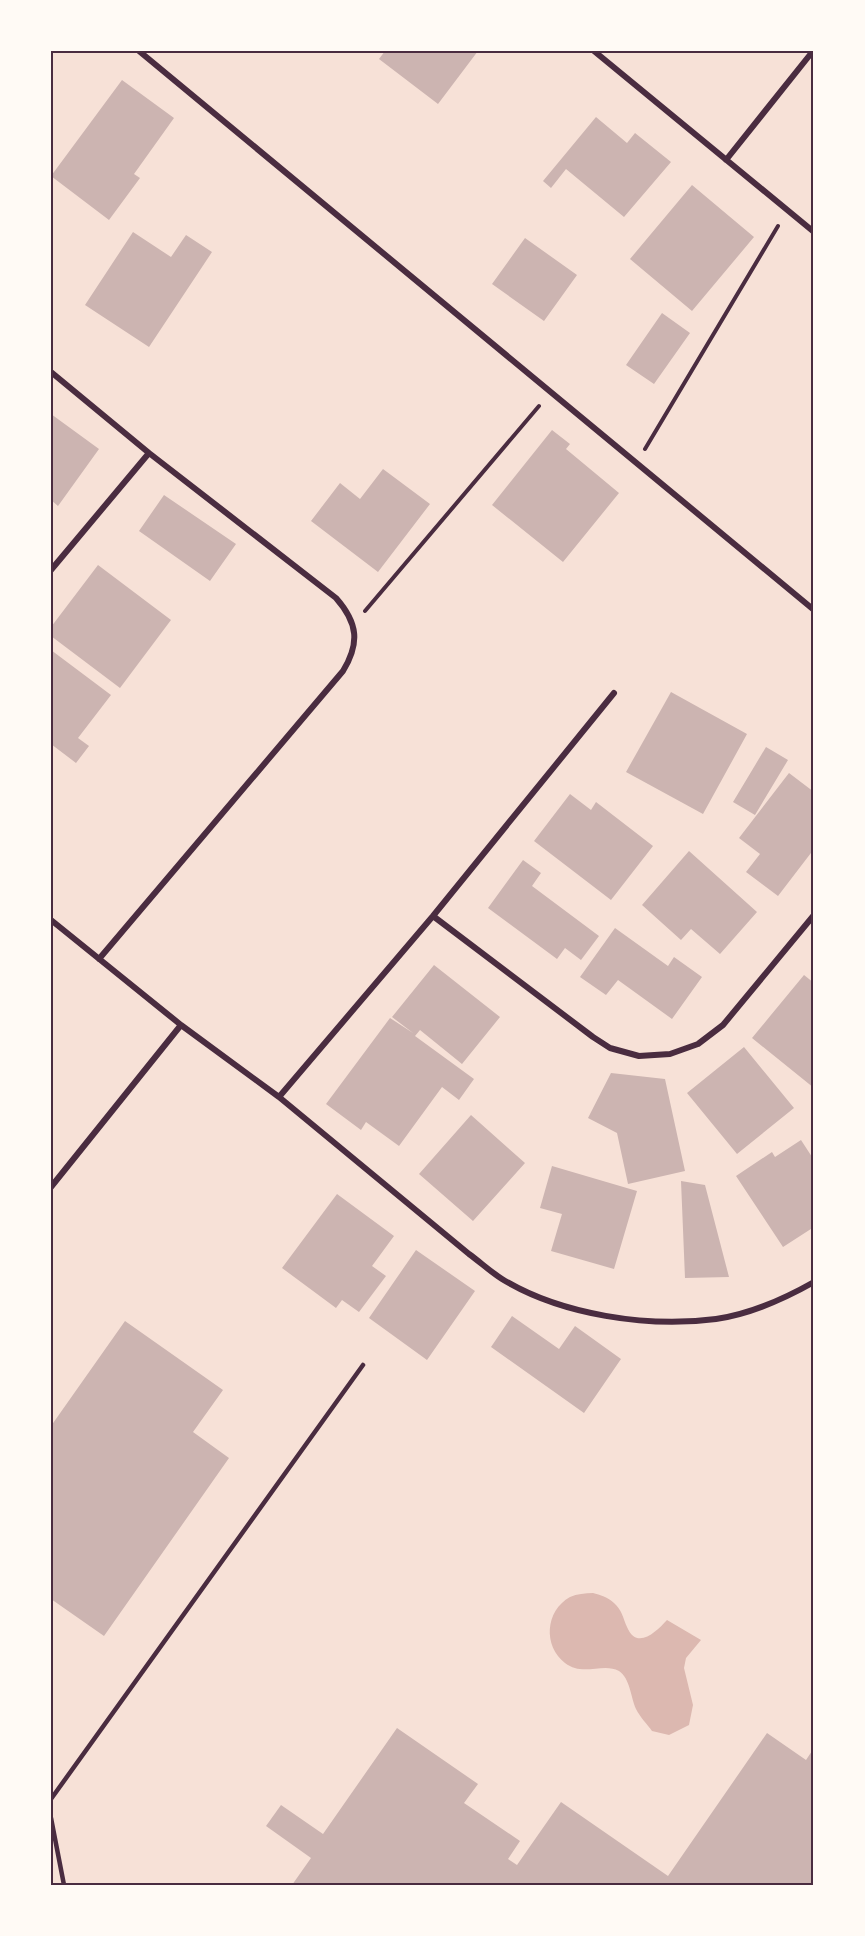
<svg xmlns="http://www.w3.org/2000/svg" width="865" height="1936" font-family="'Fira Sans Condensed',sans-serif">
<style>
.water{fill:#dcb8b0}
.building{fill:#ccb4b1}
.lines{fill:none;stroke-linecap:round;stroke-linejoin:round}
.path{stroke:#4a2c40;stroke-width:4}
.service{stroke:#4a2c40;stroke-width:4.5}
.minor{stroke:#4a2c40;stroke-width:6}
.neatline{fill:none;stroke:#4a2c40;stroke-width:2}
</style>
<rect width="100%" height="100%" fill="#f7e1d7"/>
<path class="water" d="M 593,1593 C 600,1595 608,1597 614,1603 C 622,1610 623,1618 627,1627 C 637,1651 657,1631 667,1620 L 701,1640 L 686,1658 L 684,1668 L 693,1705 L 689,1725 L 669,1735 L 652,1731 C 647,1724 640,1717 636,1709 C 631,1698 630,1678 619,1671 C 603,1662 583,1677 565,1663 C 543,1646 545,1611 570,1597 C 577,1594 585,1593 593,1593 Z"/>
<path class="building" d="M 385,51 L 478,51 L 438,104 L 379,59 Z
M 122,80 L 174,118 L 134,174 L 140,178 L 109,220 L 51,176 Z
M 596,117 L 627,143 L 635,133 L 671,162 L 624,217 L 566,169 L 551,188 L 543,181 Z
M 692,185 L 754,237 L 692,311 L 630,259 Z
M 133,232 L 171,257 L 186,235 L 212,252 L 149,347 L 85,305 Z
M 525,238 L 577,275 L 544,321 L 492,284 Z
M 662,313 L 690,333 L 654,384 L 626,365 Z
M 51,414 L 99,449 L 58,506 L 51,500 Z
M 552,430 L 570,444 L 566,449 L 619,493 L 563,562 L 492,505 Z
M 383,469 L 430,504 L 378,572 L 311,521 L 340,483 L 360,499 Z
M 164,495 L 236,544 L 210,581 L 139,531 Z
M 98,565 L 171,620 L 120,688 L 51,636 L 51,627 Z
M 51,650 L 111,695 L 78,738 L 89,746 L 76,763 L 51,744 Z
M 671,692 L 747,734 L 703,814 L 626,772 Z
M 766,747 L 788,760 L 755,815 L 733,802 Z
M 789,773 L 814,792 L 814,849 L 778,896 L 746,872 L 760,854 L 739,838 Z
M 570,794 L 591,810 L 596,802 L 653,846 L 611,900 L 534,841 Z
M 689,851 L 757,912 L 720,954 L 691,929 L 681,940 L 642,905 Z
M 523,860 L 541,873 L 532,886 L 599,936 L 581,960 L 565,948 L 557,959 L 488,908 Z
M 615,928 L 668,966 L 674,957 L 702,977 L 672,1019 L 618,980 L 606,995 L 580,977 Z
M 434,965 L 500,1017 L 462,1064 L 420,1030 L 415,1036 L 474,1079 L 459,1100 L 442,1087 L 399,1146 L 366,1122 L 361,1130 L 326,1104 L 390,1018 L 413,1033 L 392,1017 Z
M 804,975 L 814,983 L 814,1020 L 811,1023 L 814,1025 L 814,1088 L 752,1038 Z
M 744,1047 L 794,1108 L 737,1154 L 687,1093 Z
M 611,1073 L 665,1079 L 685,1171 L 628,1184 L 617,1133 L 588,1118 Z
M 471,1115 L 525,1163 L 473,1221 L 419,1174 Z
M 801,1140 L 814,1160 L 814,1227 L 783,1247 L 736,1176 L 772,1152 L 775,1157 Z
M 552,1166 L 637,1191 L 614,1269 L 551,1251 L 562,1214 L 540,1208 Z
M 681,1181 L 705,1185 L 729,1277 L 685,1278 Z
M 337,1194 L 394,1236 L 372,1266 L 386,1276 L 359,1312 L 342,1300 L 336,1308 L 282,1268 Z
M 416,1250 L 475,1291 L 427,1360 L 369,1318 Z
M 512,1316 L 559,1349 L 575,1326 L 621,1359 L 584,1413 L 491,1347 Z
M 125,1321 L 223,1390 L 193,1432 L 229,1458 L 104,1636 L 51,1599 L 51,1426 Z
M 397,1728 L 478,1784 L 464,1803 L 520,1841 L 508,1859 L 517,1865 L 561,1802 L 668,1876 L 767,1733 L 806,1760 L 814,1748 L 814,1885 L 292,1885 L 311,1858 L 266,1826 L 281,1805 L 323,1834 Z"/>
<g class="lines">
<path class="path" d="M 645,449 L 778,226
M 365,611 L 539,406"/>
<path class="service" d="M 51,1799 L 363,1365
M 51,1818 L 64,1885"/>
<path class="minor" d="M 139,51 L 814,610
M 594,51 L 814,232
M 726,160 L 813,51
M 51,372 L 149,453 L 336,598 C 358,623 360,643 343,671 L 99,959
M 51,570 L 149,453
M 433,916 L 593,1037 L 610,1048 L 639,1056 L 670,1054 L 698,1044 L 723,1025 L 814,915
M 51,920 L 181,1025 L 279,1097 L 469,1254 C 480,1262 491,1272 502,1279 C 561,1315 648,1328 716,1319 C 750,1314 784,1299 814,1282
M 279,1097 L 433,916 L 614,693
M 51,1187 L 181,1025"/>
</g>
<rect width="865" height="1936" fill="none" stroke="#fffaf5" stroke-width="105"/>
<rect x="52" y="52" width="760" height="1832" class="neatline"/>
</svg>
